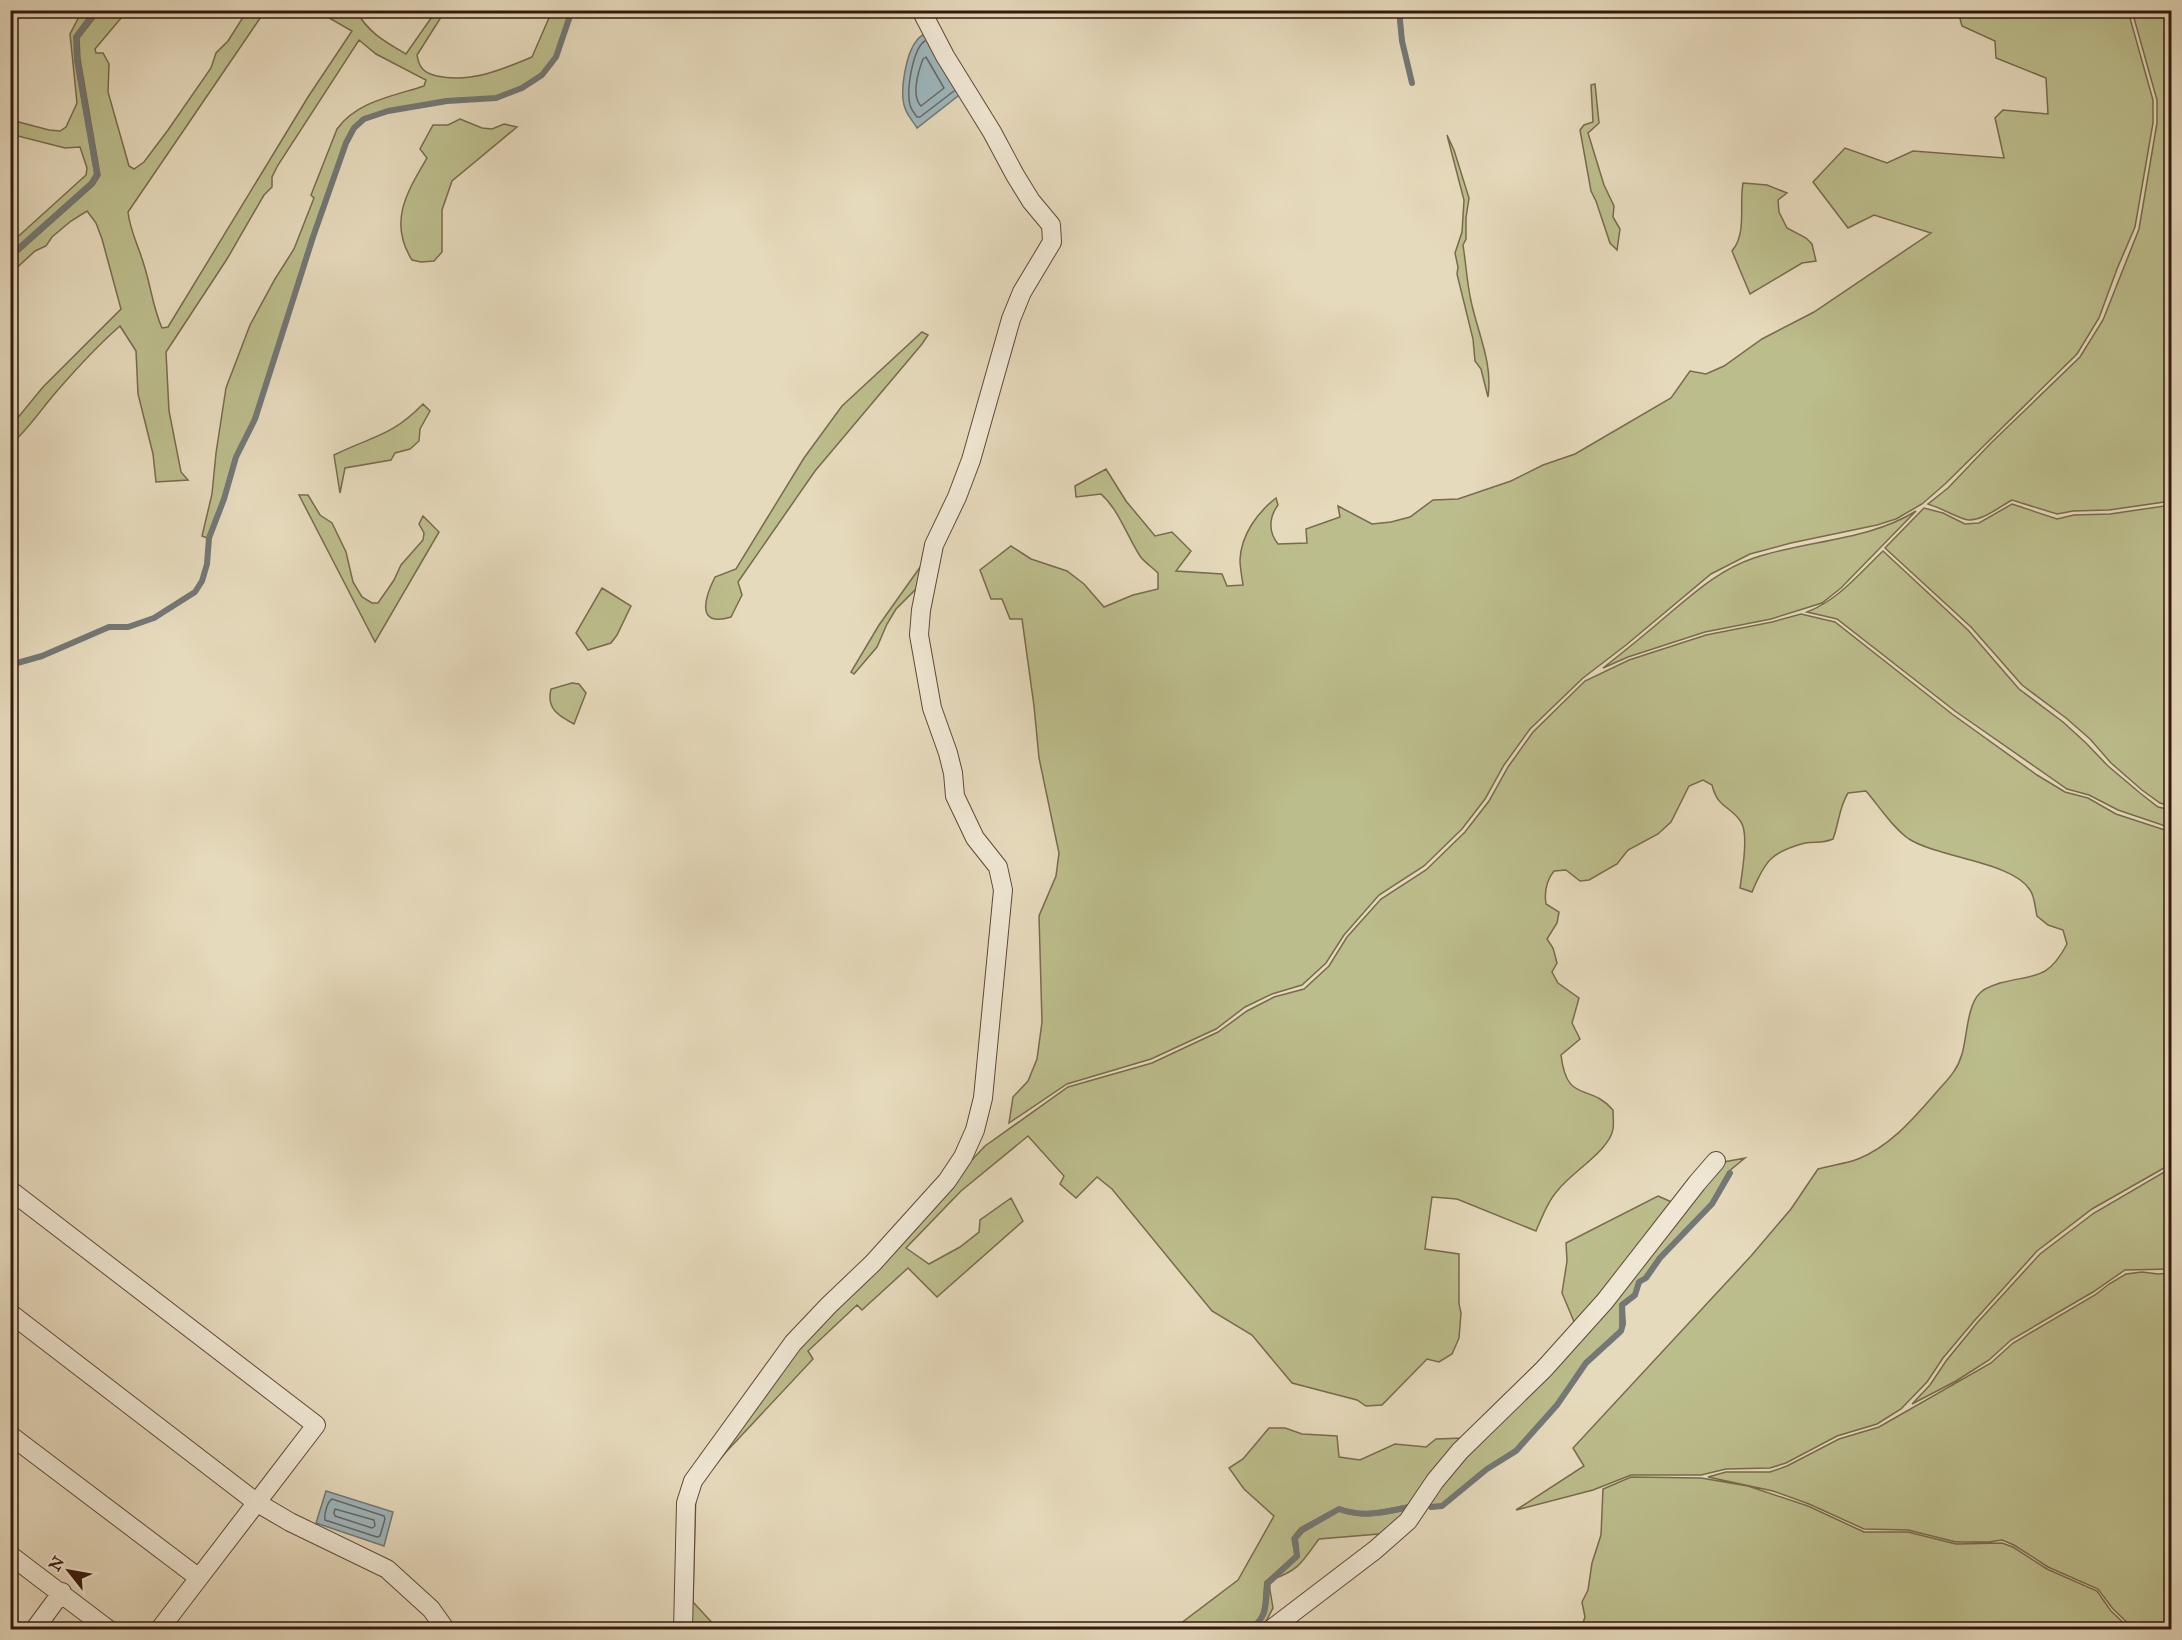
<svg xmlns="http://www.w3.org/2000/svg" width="2182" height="1640" font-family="'IM FELL Great Primer',serif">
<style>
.green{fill:#bcbd8c;stroke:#786b4c;stroke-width:1.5}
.water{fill:#9db7bd;stroke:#737876;stroke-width:1.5}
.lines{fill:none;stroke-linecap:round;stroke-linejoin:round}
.shore{stroke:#686864;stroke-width:1.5}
.stream{stroke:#737876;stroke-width:6}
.street-casing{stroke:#604938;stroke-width:20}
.street{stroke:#efe7d3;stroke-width:18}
</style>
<rect width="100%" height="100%" fill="#e6dabc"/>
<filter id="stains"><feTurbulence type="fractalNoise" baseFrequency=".00333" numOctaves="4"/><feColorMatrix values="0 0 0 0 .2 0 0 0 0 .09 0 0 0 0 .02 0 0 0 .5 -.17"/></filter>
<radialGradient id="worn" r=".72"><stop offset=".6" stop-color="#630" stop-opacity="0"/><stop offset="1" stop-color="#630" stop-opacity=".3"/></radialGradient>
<path class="green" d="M 82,11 L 95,11 L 75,37 L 75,60 L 95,174 L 90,182 L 11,254 L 12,242 L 86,175 L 87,168 L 80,147 L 65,148 L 10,134 L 11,120 L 49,130 L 60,131 L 66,127 L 77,103 L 70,34 Z
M 100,11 L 127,11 L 95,49 L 96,53 L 103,53 L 109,64 L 108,92 L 129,166 L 134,169 L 144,162 L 168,130 L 211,68 L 216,53 L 228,41 L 247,11 L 265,11 L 128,212 C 130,231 139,247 144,265 C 151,287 153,308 162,328 L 168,327 L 308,97 L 352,31 L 317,11 L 356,11 C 369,33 384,41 406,54 L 436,11 L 445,11 L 417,55 C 419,68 424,73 437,76 C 471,83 501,70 532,57 L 552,11 L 571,11 L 555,56 L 541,74 L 521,87 L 496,97 L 447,99 L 388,110 L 364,118 L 353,127 L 345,142 L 312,236 L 253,419 L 234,457 L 223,498 L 207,538 L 202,536 L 212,494 L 216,453 L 226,388 L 250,325 L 275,279 L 294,249 L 314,198 L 311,195 L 337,129 C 357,101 394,96 424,86 L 426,80 L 376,54 L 359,40 L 278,165 L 272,177 L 272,187 L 264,195 L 227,259 L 166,352 L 169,411 L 181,472 L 188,480 L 156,482 L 153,454 L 138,394 L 136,351 L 120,326 C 97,346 77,368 57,391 C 41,409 29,429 11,444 L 11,426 L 43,387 L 121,309 L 102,239 L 96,223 L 87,211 L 71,221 L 52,237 L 46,246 L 35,251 L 11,273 L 11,259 L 94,185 L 100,175 L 80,59 L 79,38 Z
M 1958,11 L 2128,11 L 2153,100 L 2153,123 L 2135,227 L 2117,269 L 2099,318 L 2077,354 L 1945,484 L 1922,504 L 1896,519 L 1877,525 L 1791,543 L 1750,554 L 1711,574 L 1626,645 L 1583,678 L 1530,729 L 1504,765 L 1485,799 L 1462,829 L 1424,866 L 1379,895 L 1344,935 L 1326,963 L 1302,985 L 1272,994 L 1245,1007 L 1216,1029 L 1151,1059 L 1067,1084 L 1009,1123 L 1013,1097 L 1028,1081 L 1037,1059 L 1042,1022 L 1039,916 L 1056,876 L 1059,853 L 1039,758 L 1034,706 L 1022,619 L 1010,619 L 1002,599 L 991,599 L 980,570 L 1011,546 L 1031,559 L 1067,571 L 1084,584 L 1104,607 L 1133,595 L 1158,589 L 1158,573 C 1152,567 1144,562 1140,556 C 1127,536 1119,510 1101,494 L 1076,497 L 1075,486 L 1106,469 L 1126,501 L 1155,536 L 1172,532 L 1191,551 L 1176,571 L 1222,574 L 1227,586 L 1243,585 C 1242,577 1240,568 1240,560 C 1241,535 1257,513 1276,498 L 1278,505 C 1269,517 1268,532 1278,544 L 1307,543 L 1306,529 L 1340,517 L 1338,506 L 1372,524 L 1391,522 L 1410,517 L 1433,500 L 1458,499 L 1511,481 L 1543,465 L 1575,454 L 1671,398 L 1690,371 L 1706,374 L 1724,366 L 1762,339 L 1814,312 L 1931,233 L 1874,215 L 1848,228 L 1813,182 L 1845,148 L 1887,163 L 1913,151 L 2004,158 L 1995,118 L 2003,110 L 2048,114 L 2046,78 L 1996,58 L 1995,41 L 1962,26 Z
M 2132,11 L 2171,11 L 2171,501 L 2109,510 L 2073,511 L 2057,514 L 2012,500 C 1999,507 1979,524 1964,519 C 1952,515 1941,508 1928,504 L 1948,488 L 1991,443 L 2080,357 L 2103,320 L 2139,229 L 2157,123 L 2157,100 Z
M 1595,84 L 1599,123 L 1588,133 L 1604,185 L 1614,206 L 1613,217 L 1620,229 L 1617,250 L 1610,243 L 1596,201 L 1591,191 L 1580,130 L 1584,125 L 1593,122 L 1591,85 Z
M 460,119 L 482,128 L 492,129 L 504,124 L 517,127 L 452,181 L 442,210 L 442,252 L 434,261 L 421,262 L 412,260 C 388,222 407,192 427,158 L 420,149 L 433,125 L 448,125 Z
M 1447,135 L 1454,150 L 1469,198 L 1466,218 L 1466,239 L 1463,245 C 1466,264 1467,283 1471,301 C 1478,334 1493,363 1488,397 L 1481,369 L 1475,361 L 1473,339 L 1457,274 L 1458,267 L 1455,253 L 1462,232 L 1464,200 Z
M 1743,183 L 1767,185 L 1787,193 L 1778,200 L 1779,212 L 1787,228 L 1806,238 L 1812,244 L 1816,261 L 1802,263 L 1750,294 L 1732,251 C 1747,233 1739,206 1743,183 Z
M 922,332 L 928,335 L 922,344 L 815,471 L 738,582 L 742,595 L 731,617 C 695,628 705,597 715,577 L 736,569 L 804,458 L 842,406 Z
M 423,404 L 430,411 L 420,429 L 419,441 L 410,449 L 395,453 L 391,460 L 345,468 L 340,493 L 334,455 C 372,436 391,437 423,404 Z
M 299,495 L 308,495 L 320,515 L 332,523 L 346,552 L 353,582 L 362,597 L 372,603 L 378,603 L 394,580 L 401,565 L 423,540 L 424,533 L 419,524 L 423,516 L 439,532 L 375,642 Z
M 2012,504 L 2057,519 L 2074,515 L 2110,514 L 2171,505 L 2171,806 L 2160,803 L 2142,790 L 2111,763 L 2090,739 L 2066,718 L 2022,685 L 1971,627 L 1885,548 L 1924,508 L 1943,513 L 1965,524 L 1979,523 Z
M 1916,511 L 1841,588 L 1822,603 L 1771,619 L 1705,632 L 1628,657 L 1603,668 C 1626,650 1648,632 1670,613 C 1696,591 1721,569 1754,558 C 1807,540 1868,541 1916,511 Z
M 1883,551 L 1968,630 L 2019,689 L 2063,722 L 2086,743 L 2108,766 L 2140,793 L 2158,807 L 2171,810 L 2171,828 L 2118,810 L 2089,795 L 2067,789 L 1955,711 L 1837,619 L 1807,612 C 1838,600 1859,574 1883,551 Z
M 928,556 L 919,586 L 896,609 L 887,624 L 877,647 L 854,674 L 851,672 L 879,625 Z
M 602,588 L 631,606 L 617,635 L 611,643 L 588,650 L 576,633 Z
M 1801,614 L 1835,622 L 1952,714 L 2037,775 L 2065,792 L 2088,798 L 2116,814 L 2171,832 L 2171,1164 L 2092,1209 L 2037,1251 L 1975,1320 L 1943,1358 L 1927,1382 L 1901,1409 L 1877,1424 L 1837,1436 L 1786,1463 L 1770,1468 L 1726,1469 L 1701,1475 L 1631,1475 L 1593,1490 L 1516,1510 L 1584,1466 L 1573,1448 L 1751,1256 L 1791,1209 L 1818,1169 C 1831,1165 1845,1164 1858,1159 C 1890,1146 1912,1120 1934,1095 C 1946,1081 1957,1072 1962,1054 C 1967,1038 1967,1005 1980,993 C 1984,988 1994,985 2000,983 C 2036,974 2048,980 2067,944 L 2063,930 L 2048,925 L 2037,916 C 2035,908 2035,897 2030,890 C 2013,862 1939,858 1909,839 C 1892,827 1879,806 1866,791 L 1848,793 C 1839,807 1839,823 1833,839 C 1821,844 1816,841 1805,843 C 1771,852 1765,861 1752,892 L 1740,888 C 1742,873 1749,834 1741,822 C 1730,805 1718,809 1712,785 L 1703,780 L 1689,786 L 1671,822 L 1658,834 L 1628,850 L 1617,864 L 1589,880 L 1580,881 L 1566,870 L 1554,871 C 1546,881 1544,891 1546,904 L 1559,912 L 1557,923 L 1547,939 L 1553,948 L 1557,963 L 1552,972 L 1558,983 L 1579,998 L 1572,1023 L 1580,1039 L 1561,1055 C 1567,1105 1589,1082 1613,1110 C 1613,1116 1614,1123 1613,1129 C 1610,1150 1572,1172 1558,1190 C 1548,1201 1542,1217 1536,1231 L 1457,1199 L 1432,1197 L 1425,1249 L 1459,1254 L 1459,1304 L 1461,1313 L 1459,1338 L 1452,1354 L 1439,1362 L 1427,1359 L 1382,1405 L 1366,1406 L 1357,1400 L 1292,1383 L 1252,1335 L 1212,1311 L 1112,1189 L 1097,1177 L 1076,1198 L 1060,1184 L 1064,1176 L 1028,1136 L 961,1191 L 906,1248 L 929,1264 L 960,1247 L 979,1232 L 980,1220 L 1011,1198 L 1023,1221 L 937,1297 L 908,1268 L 862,1310 L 857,1305 L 808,1351 L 813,1359 L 726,1452 L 696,1489 L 693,1602 L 717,1628 L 715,1629 L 689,1630 L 687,1612 L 696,1483 L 798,1345 L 985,1146 L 1068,1087 L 1152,1063 L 1218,1032 L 1247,1011 L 1274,997 L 1304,989 L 1329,966 L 1347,937 L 1381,899 L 1426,870 L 1465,832 L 1489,801 L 1508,767 L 1533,732 L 1585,681 L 1629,660 L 1706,635 L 1772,622 Z
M 572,683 L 579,684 L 586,693 L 574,724 C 559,716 546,709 551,689 Z
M 1745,1158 L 1728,1172 L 1710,1204 L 1658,1257 L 1644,1277 L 1638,1281 L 1633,1295 L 1620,1305 L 1620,1330 L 1585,1361 L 1556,1404 L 1515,1449 L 1486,1468 L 1442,1504 L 1425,1507 L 1431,1497 L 1718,1163 Z
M 2171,1168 L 2171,1269 L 2125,1270 L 2093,1292 L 2011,1340 L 1989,1360 L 1956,1381 L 1912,1404 L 1930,1385 L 1946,1361 L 1977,1323 L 2040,1254 L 2094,1213 Z
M 1658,1196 L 1674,1203 L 1674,1209 L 1670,1218 C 1623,1274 1575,1330 1525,1383 C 1487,1422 1442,1456 1414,1504 C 1386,1509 1366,1517 1339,1507 L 1300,1528 L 1292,1538 L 1295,1555 L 1265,1582 C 1262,1603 1268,1619 1244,1630 L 1172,1630 L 1238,1580 L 1274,1516 L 1244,1489 L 1229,1468 L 1243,1459 L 1269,1428 L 1285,1428 L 1302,1434 L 1337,1436 L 1339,1457 L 1360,1460 L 1395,1444 L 1426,1447 L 1436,1439 L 1464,1438 L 1575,1324 L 1562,1293 L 1567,1261 L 1566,1243 Z
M 2142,1272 L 2158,1274 L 2171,1273 L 2171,1629 L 2134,1629 L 2113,1609 L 2098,1589 L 2048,1567 L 2014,1545 L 2002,1540 L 1989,1542 L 1956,1542 L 1908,1530 L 1864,1529 L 1809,1504 L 1773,1491 L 1708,1477 L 1726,1472 L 1770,1472 L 1787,1466 L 1839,1439 L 1879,1427 L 1991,1363 L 2013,1343 L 2095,1295 L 2109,1284 L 2126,1274 Z
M 1631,1477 L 1701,1478 L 1748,1486 L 1808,1506 L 1864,1532 L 1908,1532 L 1956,1544 L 2002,1543 L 2013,1547 L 2047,1569 L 2097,1591 L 2111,1611 L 2130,1629 L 1581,1629 L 1585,1617 L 1582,1602 L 1588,1590 L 1592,1563 L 1601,1535 L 1603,1489 Z
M 1410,1509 L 1391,1533 L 1319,1539 C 1303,1560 1300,1570 1273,1579 L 1299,1557 L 1297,1539 L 1303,1532 L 1339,1511 C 1364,1520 1385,1514 1410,1509 Z
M 1269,1584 L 1273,1608 L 1262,1629 L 1254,1630 C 1273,1608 1265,1609 1269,1584 Z"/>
<path class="water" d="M 929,32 L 963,92 L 917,128 C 913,121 907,115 905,108 C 899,92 906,53 917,40 C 920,36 924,34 929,32 Z
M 326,1491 L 393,1512 L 384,1546 L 316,1523 Z"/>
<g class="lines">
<path class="shore" d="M 925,41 C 913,48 906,90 910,105 C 911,109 914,113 917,117 L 920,117 L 954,91
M 926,57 L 944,88 L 921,106 C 911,96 918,72 923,59 Z
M 332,1499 L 384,1516 L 385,1519 L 380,1536 L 377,1537 L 325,1520 C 324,1515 327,1502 332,1499 Z
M 335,1509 L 374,1520 L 375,1526 L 372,1528 L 335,1516 L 334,1513 Z"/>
<path class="stream" d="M 1399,10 L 1402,41 L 1412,83
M 10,256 L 92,183 L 97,174 L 77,60 L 76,37 L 96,10
M 10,665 L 42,656 L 109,627 L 128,627 L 154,618 L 195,592 L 202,581 L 207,564 L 209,538 L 224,499 L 236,457 L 255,419 L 313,237 L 346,143 L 354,128 L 364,119 L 388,111 L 447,101 L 496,98 L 522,88 L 542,75 L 556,57 L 572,10
M 1431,1507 L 1442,1506 L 1487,1469 L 1516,1451 L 1557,1405 L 1586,1363 L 1621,1331 L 1623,1324 L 1622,1305 L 1635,1295 L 1639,1282 L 1646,1278 L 1660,1258 L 1712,1204 L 1730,1173
M 1250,1630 C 1270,1614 1264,1605 1268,1583 L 1297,1556 L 1295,1538 L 1302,1530 L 1339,1509 C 1364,1518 1384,1512 1409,1507"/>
<g class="street-casing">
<path id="street" d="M 10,1190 L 316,1425 L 159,1630
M 10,1313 L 256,1502 L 290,1522 L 387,1569 L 431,1609 L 446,1630
M 10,1435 L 199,1578
M 10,1555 L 109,1630
M 34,1630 L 62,1592
M 683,1630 L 686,1503 L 693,1481 L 793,1343 L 829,1305 L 873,1263 L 947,1181 L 963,1157 L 975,1130 L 983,1098 L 1003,890 L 998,867 L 975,838 L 955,796 L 953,773 L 948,753 L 932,708 L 919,635 L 921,610 L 934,545 L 957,497 L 971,460 L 1011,319 L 1022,292 L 1052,242 L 1051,225 L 1031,201 L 1015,175 L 992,132 L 945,56 L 921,10
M 1270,1630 L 1375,1550 L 1408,1521 L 1435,1481 L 1460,1451 L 1544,1369 L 1605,1301 L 1697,1183 L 1716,1161"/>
</g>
<use href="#street" class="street"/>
</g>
<rect width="2182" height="1640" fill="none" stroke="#e6dabc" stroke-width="36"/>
<rect x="12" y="12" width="2158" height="1616" fill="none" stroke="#34190c" stroke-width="3"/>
<rect x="18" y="18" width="2146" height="1604" fill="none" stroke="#34190c" stroke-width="1.5"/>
<g transform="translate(69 1571) rotate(301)" stroke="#efe7d3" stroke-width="4.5" paint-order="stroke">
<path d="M0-4.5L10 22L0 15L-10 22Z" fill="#34190c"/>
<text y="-9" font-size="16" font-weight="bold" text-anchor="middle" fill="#34190c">N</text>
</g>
<rect width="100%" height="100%" filter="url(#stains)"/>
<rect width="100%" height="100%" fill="url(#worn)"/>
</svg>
